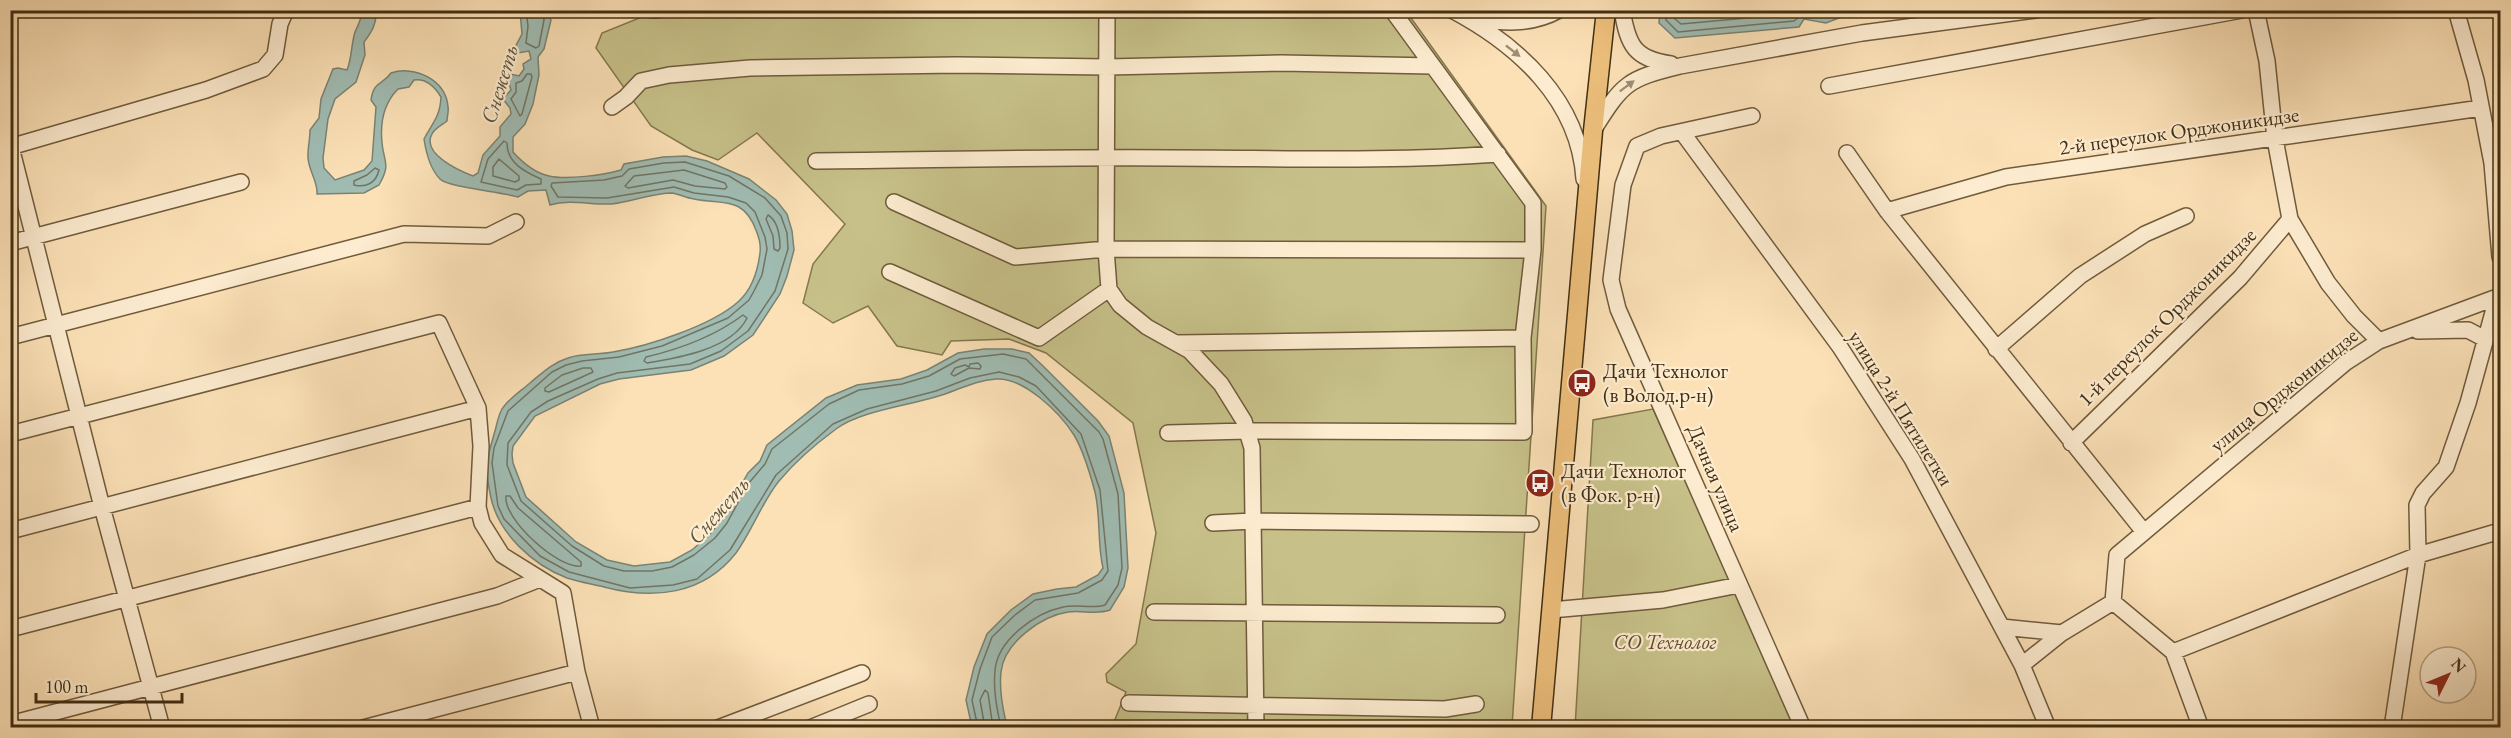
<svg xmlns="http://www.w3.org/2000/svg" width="2511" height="738" font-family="'EB Garamond',serif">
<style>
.green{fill:#c7c189;stroke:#84784e;stroke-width:1.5}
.water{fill:#a0bcb3;stroke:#7a8373;stroke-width:1.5}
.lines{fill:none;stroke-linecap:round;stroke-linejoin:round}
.shore{stroke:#717563;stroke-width:1.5}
.minor-casing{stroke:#705b3c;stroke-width:18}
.major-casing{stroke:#422e13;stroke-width:21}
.minor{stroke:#fdecd0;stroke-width:15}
.major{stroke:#eec07c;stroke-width:18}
.oneway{fill:#a08d72}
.labels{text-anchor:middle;stroke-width:4.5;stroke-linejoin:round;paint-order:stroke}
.street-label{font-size:21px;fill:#422e13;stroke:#fdecd0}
.poi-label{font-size:21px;fill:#422e13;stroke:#fdecd0;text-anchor:start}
.park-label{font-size:21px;font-style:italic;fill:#5d4b2b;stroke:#fdecd0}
.water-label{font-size:22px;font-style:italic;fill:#5a523b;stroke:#fdecd0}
</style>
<rect width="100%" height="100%" fill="#fce1b7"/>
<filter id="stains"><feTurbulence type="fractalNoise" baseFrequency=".00333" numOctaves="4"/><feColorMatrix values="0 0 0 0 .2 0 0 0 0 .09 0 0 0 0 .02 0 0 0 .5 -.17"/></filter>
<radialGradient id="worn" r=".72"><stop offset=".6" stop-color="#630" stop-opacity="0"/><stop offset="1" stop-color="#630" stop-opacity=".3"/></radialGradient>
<path class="green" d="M 659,10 L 1406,11 L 1546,206 L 1512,727 L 1112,727 L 1126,692 L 1107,682 L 1106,674 L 1136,644 L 1156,533 L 1133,423 L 1046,353 L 1009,339 L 951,341 L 942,355 L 897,346 L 868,306 L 833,323 L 803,303 L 813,264 L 845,224 L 757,133 L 718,160 L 692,150 L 651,126 L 596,48 L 602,33 Z
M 1653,409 L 1796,727 L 1575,728 L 1593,420 Z"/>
<path class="water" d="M 359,11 L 376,11 C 377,24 371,33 364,42 L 365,55 L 356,82 L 335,99 L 328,119 L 323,158 L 324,168 L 335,180 L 364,170 L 372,161 L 376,107 L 371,100 C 374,80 382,86 391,73 C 415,65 446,80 448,107 C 449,111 447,117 447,121 C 442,125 434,129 432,134 C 421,154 460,171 473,176 L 478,173 L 483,155 L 500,136 L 500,127 L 511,114 L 510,108 L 503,99 L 511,90 L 506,73 L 519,76 L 524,69 L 523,64 L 531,59 L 529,51 L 518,53 L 514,49 L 522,34 L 520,11 L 547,11 L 551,20 L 544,49 L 538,57 L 539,75 L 533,104 L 525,124 L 513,137 L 513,152 C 522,162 535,173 549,176 C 567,180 604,175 621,170 L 624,164 L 663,157 L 686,156 L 707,161 L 749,179 L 776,200 L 787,214 L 792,231 L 794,250 L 787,276 L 780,294 L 753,335 L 724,356 L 691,370 L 619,379 L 600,384 L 535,416 L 513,446 L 512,454 L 513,463 L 526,497 L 576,542 L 607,560 L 634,566 L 670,562 L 692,550 L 711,533 L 722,519 L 748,473 L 760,461 L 767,445 L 826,398 L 857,385 L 901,379 L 927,370 L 958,353 L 984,349 L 1012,349 L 1029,353 L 1042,365 L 1098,421 L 1109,436 L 1124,493 L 1128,568 L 1124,587 L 1110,610 C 1096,615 1082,610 1068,612 C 1041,616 1004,643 1001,672 C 999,690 1003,709 1007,727 L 972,727 L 966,700 L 974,667 L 987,634 L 1011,610 L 1033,594 L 1057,589 L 1076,587 L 1098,575 L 1103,568 C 1097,543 1101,518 1095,492 C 1091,477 1082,448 1074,435 C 1060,413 1024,377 996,379 C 978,380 962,388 945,394 C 914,405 861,410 836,429 C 817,443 794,463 779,481 C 762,502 752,531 736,553 C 703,595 653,600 604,587 C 592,584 579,582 567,578 C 533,565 499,534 491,498 C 484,466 486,462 495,431 C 497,424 498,416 502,409 C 508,399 521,391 530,383 C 542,373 552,363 568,358 C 582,353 598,355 613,352 C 649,346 713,325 739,301 C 752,289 758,269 760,253 C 761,244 759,238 756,230 C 743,196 724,205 694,199 C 686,198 679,194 672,193 C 652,193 631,202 611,204 C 591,205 570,199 550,205 L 546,190 L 528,191 L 518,197 C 503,192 447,187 440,179 C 430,169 426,152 424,139 C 432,123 440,118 441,97 C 435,87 427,78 414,80 L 409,87 L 398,89 C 383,104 380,123 382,143 C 384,163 391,164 379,185 L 364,193 L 317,194 C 318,180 307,169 308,155 C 308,146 310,139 310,130 L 319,118 L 321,99 L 333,69 L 338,68 L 347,70 C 352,58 351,45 355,32 C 358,25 361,21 361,14 Z
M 1660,11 L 1660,10 L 1852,11 L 1852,13 L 1826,23 L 1804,19 L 1799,27 L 1675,38 L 1659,23 Z"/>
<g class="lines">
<path class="shore" d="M 526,10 L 528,26 L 526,43 L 536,48 L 539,46 L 544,20 L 542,10
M 1666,10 L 1666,20 L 1678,32 L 1794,21 L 1803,14 L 1825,16 L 1842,10
M 1673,10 L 1674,18 L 1681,24 L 1790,14 L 1794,10
M 527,74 L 531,74 L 532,77 L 522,114 L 520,116 L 511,99 L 516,92 L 516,83 L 522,81 Z
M 504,141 L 507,143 C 507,163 525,172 541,179 L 541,184 L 526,185 L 517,190 L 481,182 L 488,159 Z
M 499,159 L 519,176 L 519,180 L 515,182 L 493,176 L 493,167 Z
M 375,168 L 379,170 C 376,183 366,188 354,185 L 354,181 L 367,175 Z
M 684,170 L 725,183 L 727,187 L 725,189 L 695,186 L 673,180 L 628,188 L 625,186 L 634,176 Z
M 768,215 C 778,221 780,237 780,248 L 778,251 L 774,249 L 773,236 L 766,219 Z
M 743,315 L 747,318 C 732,349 678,358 647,363 L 644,361 L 646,357 C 680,349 715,336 743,315 Z
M 978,363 L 981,366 L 980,369 L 969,368 L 954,376 L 951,374 L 955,368 L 965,365 L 969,367 L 970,364 Z
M 583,368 L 591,368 L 593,372 L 549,392 L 545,391 L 545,388 L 562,375 Z
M 506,496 L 510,496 L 518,508 L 581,562 L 581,566 C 558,569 503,519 506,496 Z
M 978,728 L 972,700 L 980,669 L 992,637 L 1015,615 L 1035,600 L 1078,593 L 1102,580 L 1108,571 L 1100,490 L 1081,434 L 1036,386 L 1019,377 L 999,372 L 970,378 L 936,391 L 867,409 L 833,424 L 776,475 L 730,550 L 697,579 L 673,585 L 630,588 L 569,572 L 540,556 L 504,519 L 498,506 L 492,463 L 494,448 L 508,411 L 552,372 L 566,365 L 582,361 L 619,357 L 662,346 L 728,318 L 749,300 L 754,291 L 762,275 L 767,249 L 765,237 L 755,212 L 746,203 L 728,197 L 694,193 L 674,187 L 607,198 L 558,197 L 551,186 L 552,183 L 604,180 L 622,176 L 629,169 L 664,163 L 685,162 L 729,176 L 765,198 L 781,216 L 787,233 L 788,249 L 775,291 L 748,331 L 721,351 L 690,364 L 617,373 L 598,379 L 548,401 L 531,412 L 508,443 L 507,465 L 521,501 L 572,546 L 604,566 L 624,571 L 652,571 L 672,567 L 694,555 L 715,538 L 727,523 L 748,484 L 765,464 L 772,449 L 829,404 L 859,390 L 902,384 L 929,376 L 960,359 L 1003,354 L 1026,359 L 1099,432 L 1103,439 L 1118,494 L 1122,568 L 1118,585 L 1105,605 C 1092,609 1077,604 1063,607 C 1035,613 997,640 995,671 C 993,690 997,709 1001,728
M 985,728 L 980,700 L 985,690 L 988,693 L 993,728"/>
<g class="minor-casing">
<path id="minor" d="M 652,10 L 658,10
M 1107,10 L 1106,249 L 1109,289 L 1120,305 L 1147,327 L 1190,351 L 1221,384 L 1244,421 L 1252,448 L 1256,728
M 1452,10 C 1518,45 1579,100 1584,179
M 1622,10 C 1628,45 1634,59 1671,64
M 2256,10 L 2267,61 L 2275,139 L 2290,219 L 2328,283 L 2354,316 L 2379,341
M 2456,10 L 2476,80 L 2492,163 L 2500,257
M 1471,18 C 1502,23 1530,26 1559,10
M 1829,86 L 2242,10
M 612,107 L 626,97 L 641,81 L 669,75 L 750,68 L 957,65 L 1107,67 L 1281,63 L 1433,66
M 1752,116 L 1661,136 L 1637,146 L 1623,185 L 1611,280 L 1618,309 L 1803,728
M 1594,129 C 1623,83 1627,79 1680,66 L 1862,33 L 2036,10
M 1682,132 L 1840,347 L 1912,459 L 2022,665 L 2048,728
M 10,147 L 206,90 L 263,69 L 275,55 L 280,24 L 286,10
M 11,147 L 102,507 L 162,728
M 1847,153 L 1887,211 L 2144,532
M 816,161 C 934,160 1052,157 1170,158 C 1279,158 1389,162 1498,154
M 894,202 L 1015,257 L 1106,249 L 1533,250
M 1887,211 L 2006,177 L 2481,108
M 10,243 L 241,182
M 890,272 L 1039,338 L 1109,289
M 2418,331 L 2468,330 L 2485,339
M 10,337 L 404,234 L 488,236 L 516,222
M 1178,343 L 1523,338
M 1996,349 L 2080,276 L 2145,234 L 2186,216
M 1168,433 L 1247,431 L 1524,432 L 1523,338 L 1533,250 L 1533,203 L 1392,10
M 10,434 L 439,323 L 478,408 L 481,446 L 478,507 L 482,523 L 502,555 L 563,593 L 577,672 L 592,728
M 2071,443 L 2240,278 L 2290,219
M 1213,523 L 1253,521 L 1531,524
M 10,531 L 478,408
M 1551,610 L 1663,600 L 1739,585
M 1154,612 L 1497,615
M 2002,627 L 2062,633
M 10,629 L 478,507
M 2173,652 L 2418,555 L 2500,531
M 2022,665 L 2062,633 L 2113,602
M 1129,703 L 1445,709 L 1476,704
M 10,724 L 497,596 L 540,579
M 363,728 L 577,672
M 718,728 L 862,673
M 810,728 L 869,704
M 2201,728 L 2173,652 L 2113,602 L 2117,555 L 2345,363 L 2379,341 L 2500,296
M 2392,728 L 2418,555 L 2417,505 L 2423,493 L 2446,467 L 2468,403 L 2497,298"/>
</g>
<g class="major-casing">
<path id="major" d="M 1541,728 L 1593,131 L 1606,10"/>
</g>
<use href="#minor" class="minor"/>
<use href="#major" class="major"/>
</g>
<defs><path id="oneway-solid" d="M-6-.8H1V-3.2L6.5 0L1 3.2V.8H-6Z" transform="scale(1.5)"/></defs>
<g class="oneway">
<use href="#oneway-solid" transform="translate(1513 51) rotate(38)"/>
<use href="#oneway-solid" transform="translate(1627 86) rotate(-37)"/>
</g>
<defs>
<g id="bus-disc" transform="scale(1.5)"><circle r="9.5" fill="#8f2418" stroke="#fdecd0"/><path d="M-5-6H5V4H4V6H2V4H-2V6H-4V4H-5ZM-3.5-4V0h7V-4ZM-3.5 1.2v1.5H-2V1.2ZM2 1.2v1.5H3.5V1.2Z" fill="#fff"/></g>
</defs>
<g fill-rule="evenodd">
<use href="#bus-disc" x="1582" y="383"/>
<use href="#bus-disc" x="1540" y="483"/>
</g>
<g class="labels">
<g class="street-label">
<text transform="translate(2179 131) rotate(-8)" y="7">2-й переулок Орджоникидзе</text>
<text transform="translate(2167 317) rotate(-45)" y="7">1-й переулок Орджоникидзе</text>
<text transform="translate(2284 390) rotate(-39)" y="7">улица Орджоникидзе</text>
<text transform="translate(1901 408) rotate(58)" y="7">улица 2-й Пятилетки</text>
<text transform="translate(1716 478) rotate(67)" y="7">Дачная улица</text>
</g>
<g class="poi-label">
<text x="1603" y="378">Дачи Технолог<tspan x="1603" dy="24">(в Волод.р-н)</tspan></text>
<text x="1561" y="478">Дачи Технолог<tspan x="1561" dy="24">(в Фок. р-н)</tspan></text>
</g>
<g class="park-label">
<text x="1665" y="649">СО Технолог</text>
</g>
<g class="water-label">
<text transform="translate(499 84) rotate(-73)" y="8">Снежеть</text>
<text transform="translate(718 510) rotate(-49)" y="8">Снежеть</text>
</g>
</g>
<rect width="2511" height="738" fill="none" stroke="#fce1b7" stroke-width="36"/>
<rect x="12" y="12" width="2487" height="714" fill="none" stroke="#422e13" stroke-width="3"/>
<rect x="18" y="18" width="2475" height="702" fill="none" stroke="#422e13" stroke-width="1.5"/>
<g transform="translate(2448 675) rotate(47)"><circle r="28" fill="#fdecd0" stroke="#b2a084" stroke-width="1.5"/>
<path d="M0-4.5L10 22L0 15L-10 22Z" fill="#8f2418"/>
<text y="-9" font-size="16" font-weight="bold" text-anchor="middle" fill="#422e13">N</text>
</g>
<path d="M36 693v9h146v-9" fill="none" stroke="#422e13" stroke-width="3"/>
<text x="45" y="693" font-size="18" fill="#422e13" stroke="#fdecd0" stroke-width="4.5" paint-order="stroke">100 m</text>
<rect width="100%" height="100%" filter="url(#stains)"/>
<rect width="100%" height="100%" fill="url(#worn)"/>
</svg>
